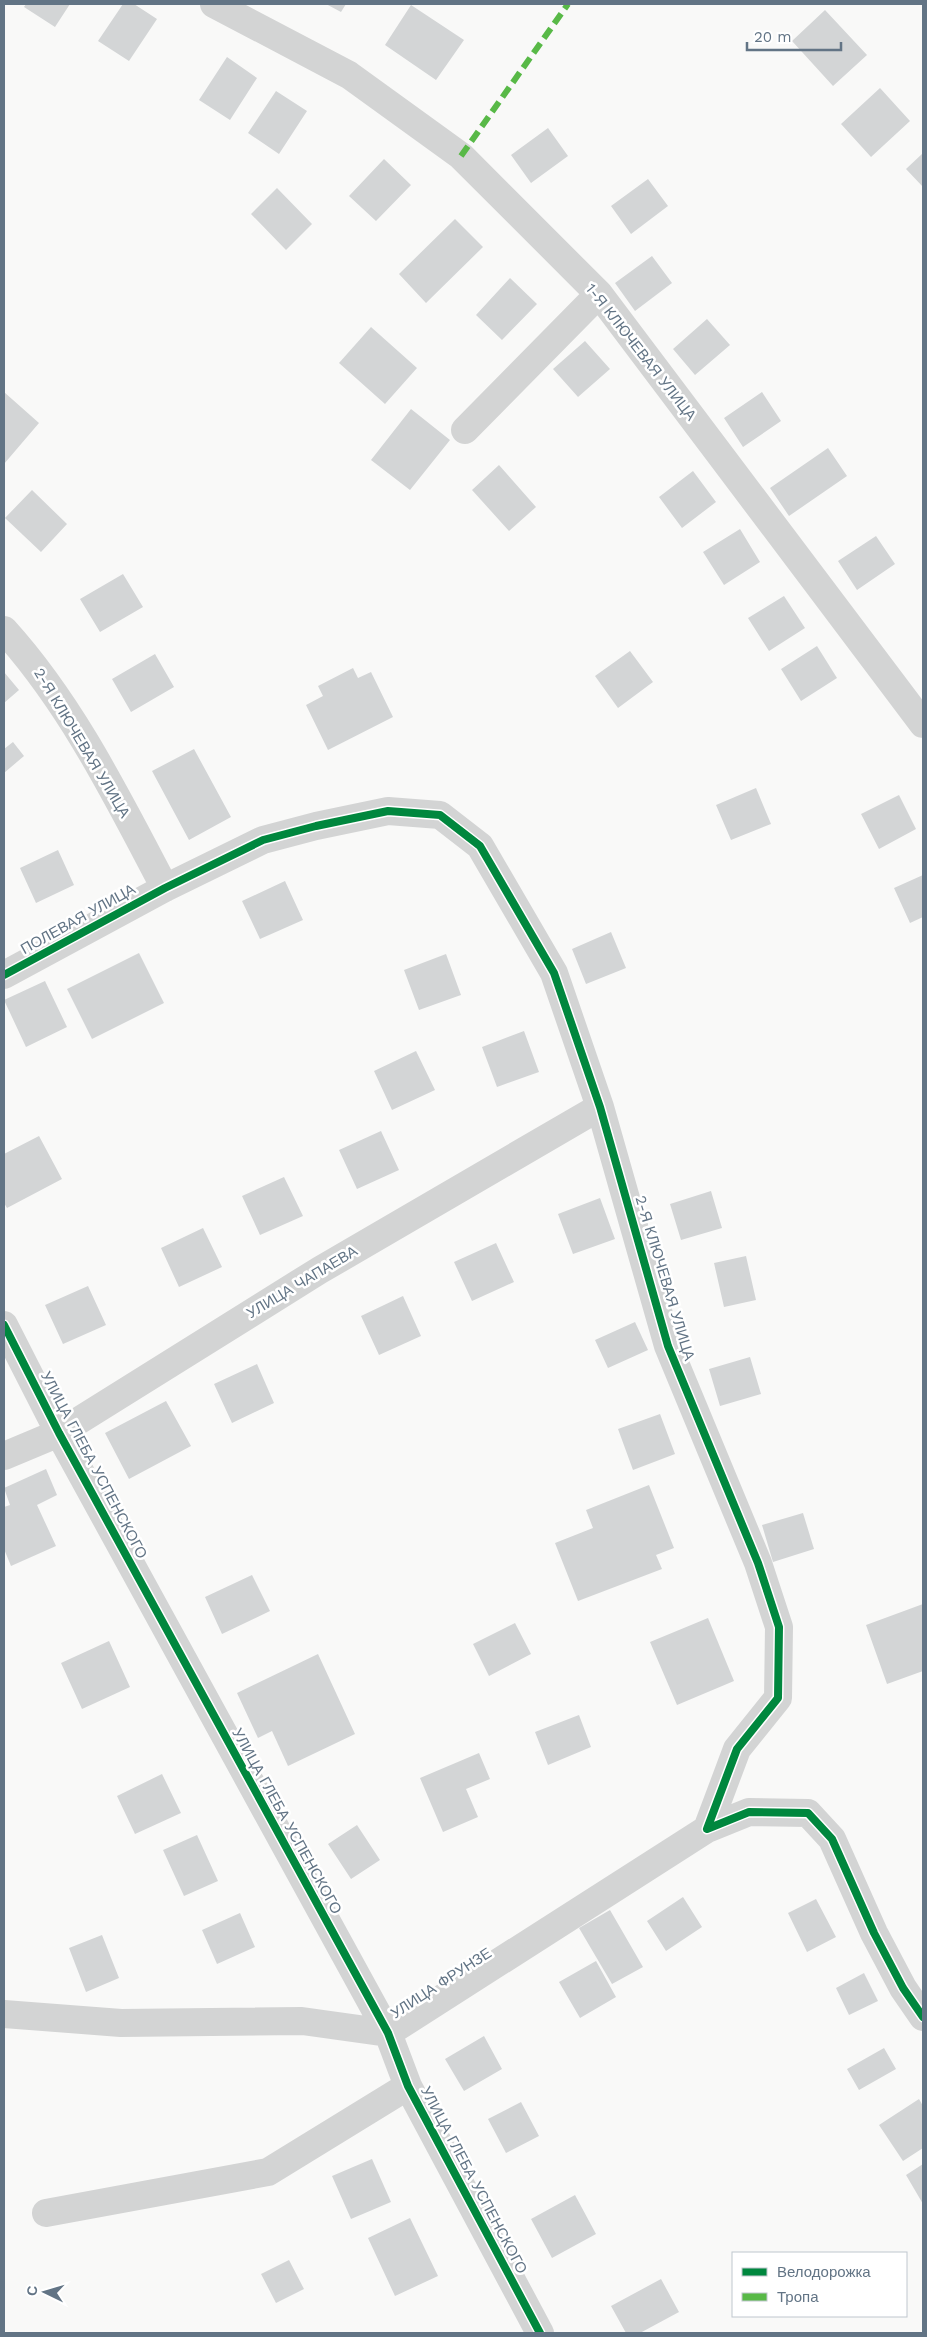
<svg xmlns="http://www.w3.org/2000/svg" width="927" height="2337" font-family="'Work Sans',sans-serif">
<style>
.building{fill:#d3d5d6}
.lines{fill:none;stroke-linecap:round;stroke-linejoin:round}
.minor{stroke:#d3d4d4;stroke-width:28}
.quiet{stroke:#58b947;stroke-width:6;stroke-dasharray:12 6;stroke-linecap:butt}
.cycleway-casing{stroke:#fff;stroke-width:11}
.cycleway{stroke:#00873e;stroke-width:8}
.labels{text-anchor:middle;stroke-width:5;stroke-linejoin:round;paint-order:stroke}
.street-label{font-size:15px;fill:#627485;stroke:#fff}
</style>
<rect width="100%" height="100%" fill="#f9f9f8"/>
<path class="building" d="M 26,4 L 70,4 L 55,27 L 24,7 Z
M 123,4 L 134,4 L 157,19 L 129,61 L 98,41 Z
M 326,4 L 346,4 L 341,12 Z
M 411,5 L 464,40 L 436,80 L 385,45 Z
M 825,10 L 867,55 L 833,86 L 792,41 Z
M 227,57 L 257,78 L 230,120 L 199,100 Z
M 880,88 L 910,121 L 871,157 L 841,124 Z
M 276,91 L 307,111 L 279,154 L 248,133 Z
M 548,128 L 568,156 L 531,183 L 511,155 Z
M 923,153 L 923,187 L 906,169 Z
M 384,159 L 411,185 L 376,221 L 349,196 Z
M 648,179 L 668,206 L 631,234 L 611,206 Z
M 277,188 L 312,224 L 286,250 L 251,214 Z
M 455,219 L 483,247 L 426,303 L 399,274 Z
M 652,256 L 672,283 L 635,311 L 615,283 Z
M 510,278 L 537,304 L 502,340 L 476,315 Z
M 707,319 L 730,345 L 695,375 L 673,349 Z
M 371,327 L 417,368 L 385,404 L 339,363 Z
M 585,341 L 610,369 L 578,397 L 553,369 Z
M 4,392 L 39,423 L 4,464 Z
M 762,392 L 781,421 L 743,447 L 724,418 Z
M 411,409 L 450,440 L 410,490 L 371,460 Z
M 828,448 L 847,476 L 789,516 L 770,488 Z
M 499,465 L 536,507 L 509,531 L 472,490 Z
M 693,471 L 716,502 L 682,528 L 659,497 Z
M 32,490 L 67,524 L 41,552 L 5,518 Z
M 740,529 L 760,562 L 724,585 L 703,552 Z
M 876,536 L 895,564 L 857,590 L 838,561 Z
M 123,574 L 143,607 L 100,632 L 80,599 Z
M 784,596 L 805,628 L 769,651 L 748,618 Z
M 817,646 L 837,678 L 801,701 L 781,669 Z
M 630,651 L 653,682 L 618,708 L 595,676 Z
M 155,654 L 174,687 L 131,712 L 112,679 Z
M 353,668 L 358,678 L 371,672 L 393,717 L 328,750 L 306,705 L 323,696 L 318,686 Z
M 4,672 L 19,690 L 4,703 Z
M 13,742 L 24,756 L 4,773 L 4,749 Z
M 194,749 L 231,817 L 189,840 L 152,771 Z
M 756,788 L 771,824 L 731,840 L 716,805 Z
M 899,795 L 916,829 L 879,849 L 861,814 Z
M 58,850 L 74,885 L 36,903 L 20,868 Z
M 923,875 L 923,917 L 910,923 L 894,888 Z
M 285,881 L 303,920 L 260,939 L 242,901 Z
M 611,932 L 626,968 L 586,984 L 572,949 Z
M 139,953 L 164,1003 L 92,1039 L 67,989 Z
M 446,954 L 461,995 L 419,1010 L 404,970 Z
M 45,981 L 67,1027 L 26,1047 L 4,1000 Z
M 524,1031 L 539,1072 L 497,1087 L 482,1047 Z
M 416,1051 L 435,1090 L 392,1110 L 374,1071 Z
M 381,1131 L 399,1170 L 357,1189 L 339,1150 Z
M 39,1136 L 62,1179 L 7,1208 L 4,1203 L 4,1154 Z
M 284,1177 L 303,1216 L 260,1235 L 242,1196 Z
M 711,1191 L 722,1228 L 681,1240 L 670,1204 Z
M 600,1198 L 615,1239 L 573,1254 L 558,1214 Z
M 203,1228 L 222,1267 L 179,1287 L 161,1248 Z
M 496,1243 L 514,1282 L 472,1301 L 454,1262 Z
M 746,1256 L 756,1300 L 724,1307 L 714,1263 Z
M 88,1286 L 106,1325 L 63,1344 L 45,1305 Z
M 403,1296 L 421,1336 L 379,1355 L 361,1316 Z
M 635,1322 L 648,1350 L 608,1368 L 595,1340 Z
M 750,1357 L 761,1394 L 720,1406 L 709,1369 Z
M 257,1364 L 274,1403 L 232,1423 L 214,1384 Z
M 166,1401 L 191,1446 L 129,1479 L 105,1433 Z
M 660,1414 L 675,1454 L 633,1470 L 618,1429 Z
M 46,1469 L 57,1495 L 37,1505 L 56,1546 L 11,1566 L 4,1549 L 4,1507 L 10,1505 L 4,1488 Z
M 649,1485 L 674,1548 L 656,1555 L 662,1569 L 578,1601 L 555,1543 L 593,1528 L 586,1510 Z
M 803,1513 L 814,1549 L 773,1562 L 762,1525 Z
M 252,1575 L 270,1611 L 222,1634 L 205,1597 Z
M 923,1604 L 923,1671 L 887,1684 L 866,1625 Z
M 708,1618 L 734,1681 L 677,1705 L 650,1642 Z
M 515,1623 L 531,1654 L 489,1676 L 473,1644 Z
M 109,1641 L 130,1687 L 82,1709 L 61,1663 Z
M 318,1654 L 355,1734 L 288,1766 L 272,1731 L 258,1738 L 237,1693 Z
M 579,1715 L 591,1747 L 548,1765 L 535,1732 Z
M 479,1753 L 490,1779 L 466,1789 L 478,1817 L 443,1832 L 420,1778 Z
M 162,1774 L 181,1813 L 135,1834 L 117,1796 Z
M 357,1825 L 380,1860 L 351,1879 L 328,1844 Z
M 197,1835 L 218,1881 L 184,1896 L 163,1850 Z
M 683,1897 L 702,1927 L 666,1951 L 647,1921 Z
M 816,1899 L 836,1937 L 807,1952 L 788,1913 Z
M 610,1910 L 643,1967 L 612,1984 L 579,1928 Z
M 240,1913 L 255,1947 L 217,1964 L 202,1930 Z
M 102,1935 L 119,1978 L 86,1992 L 69,1948 Z
M 596,1961 L 616,1997 L 580,2018 L 559,1982 Z
M 864,1973 L 878,2001 L 849,2015 L 836,1988 Z
M 484,2036 L 502,2069 L 464,2091 L 445,2059 Z
M 884,2048 L 896,2069 L 859,2090 L 847,2069 Z
M 919,2099 L 923,2106 L 923,2148 L 903,2161 L 879,2125 Z
M 521,2102 L 539,2136 L 506,2153 L 488,2119 Z
M 372,2159 L 391,2202 L 351,2219 L 332,2176 Z
M 923,2164 L 923,2204 L 906,2175 Z
M 575,2195 L 596,2234 L 552,2258 L 531,2219 Z
M 410,2218 L 438,2276 L 395,2296 L 368,2238 Z
M 289,2260 L 304,2289 L 276,2303 L 261,2274 Z
M 661,2279 L 679,2312 L 640,2333 L 626,2333 L 611,2306 Z"/>
<g class="lines">
<path class="minor" d="M 214,4 L 349,75 L 461,156 L 599,294 L 923,724
M 465,430 L 599,294
M 4,630 C 72,705 118,799 165,888
M 4,975 L 165,888 L 263,840 L 316,826 L 388,811 L 440,815 L 480,846 L 554,973 L 600,1107 L 668,1346 L 758,1563 L 779,1627 L 778,1698 L 737,1749 L 707,1829 L 749,1812 L 808,1813 L 832,1839 L 874,1933 L 903,1988 L 923,2017
M 4,1325 L 59,1433 L 388,2033 L 408,2086 L 540,2333
M 4,1456 L 59,1433 L 320,1270 L 600,1107
M 4,2014 L 121,2023 L 302,2021 L 388,2033 L 707,1829
M 46,2213 L 268,2172 L 408,2086"/>
<path class="quiet" d="M 461,156 L 568,4"/>
<g class="cycleway-casing">
<path id="cycleway" d="M 4,975 L 165,888 L 263,840 L 316,826 L 388,811 L 440,815 L 480,846 L 554,973 L 600,1107 L 668,1346 L 758,1563 L 779,1627 L 778,1698 L 737,1749 L 707,1829 L 749,1812 L 808,1813 L 832,1839 L 874,1933 L 903,1988 L 923,2017
M 4,1325 L 59,1433 L 388,2033 L 408,2086 L 540,2333"/>
</g>
<use href="#cycleway" class="cycleway"/>
</g>
<g class="labels">
<g class="street-label">
<text transform="translate(641 352) rotate(52)" y="5">1-Я КЛЮЧЕВАЯ УЛИЦА</text>
<text transform="translate(82 743) rotate(59)" y="5">2-Я КЛЮЧЕВАЯ УЛИЦА</text>
<text transform="translate(78 919) rotate(-29)" y="5">ПОЛЕВАЯ УЛИЦА</text>
<text transform="translate(665 1278) rotate(73)" y="5">2-Я КЛЮЧЕВАЯ УЛИЦА</text>
<text transform="translate(302 1282) rotate(-31)" y="5">УЛИЦА ЧАПАЕВА</text>
<text transform="translate(94 1465) rotate(62)" y="5">УЛИЦА ГЛЕБА УСПЕНСКОГО</text>
<text transform="translate(287 1821) rotate(61)" y="5">УЛИЦА ГЛЕБА УСПЕНСКОГО</text>
<text transform="translate(441 1983) rotate(-33)" y="5">УЛИЦА ФРУНЗЕ</text>
<text transform="translate(474 2180) rotate(62)" y="5">УЛИЦА ГЛЕБА УСПЕНСКОГО</text>
</g>
</g>
<rect width="927" height="2337" fill="none" stroke="#627485" stroke-width="10"/>
<rect x="732" y="2252" width="175" height="65" fill="#ffffff" stroke="#c0c7ce"/>
<rect x="742" y="2268" width="25" height="8" fill="#00873e" stroke="#c0c7ce"/>
<text x="777" y="2277" font-size="15" fill="#627485">Велодорожка</text>
<rect x="742" y="2293" width="25" height="8" fill="#58b947" stroke="#c0c7ce"/>
<text x="777" y="2302" font-size="15" fill="#627485">Тропа</text>
<g transform="translate(45 2292) rotate(275)" stroke="#ffffff" stroke-width="4" paint-order="stroke">
<path d="M0-4L9 19L0 12L-9 19Z" fill="#627485"/>
<text y="-8" font-size="14" font-weight="bold" text-anchor="middle" fill="#627485">С</text>
</g>
<path d="M747 42v8h94v-8" fill="none" stroke="#627485" stroke-width="2.5"/>
<text x="754" y="42" font-size="15" fill="#627485" stroke="#ffffff" stroke-width="4" paint-order="stroke">20 m</text>
</svg>
